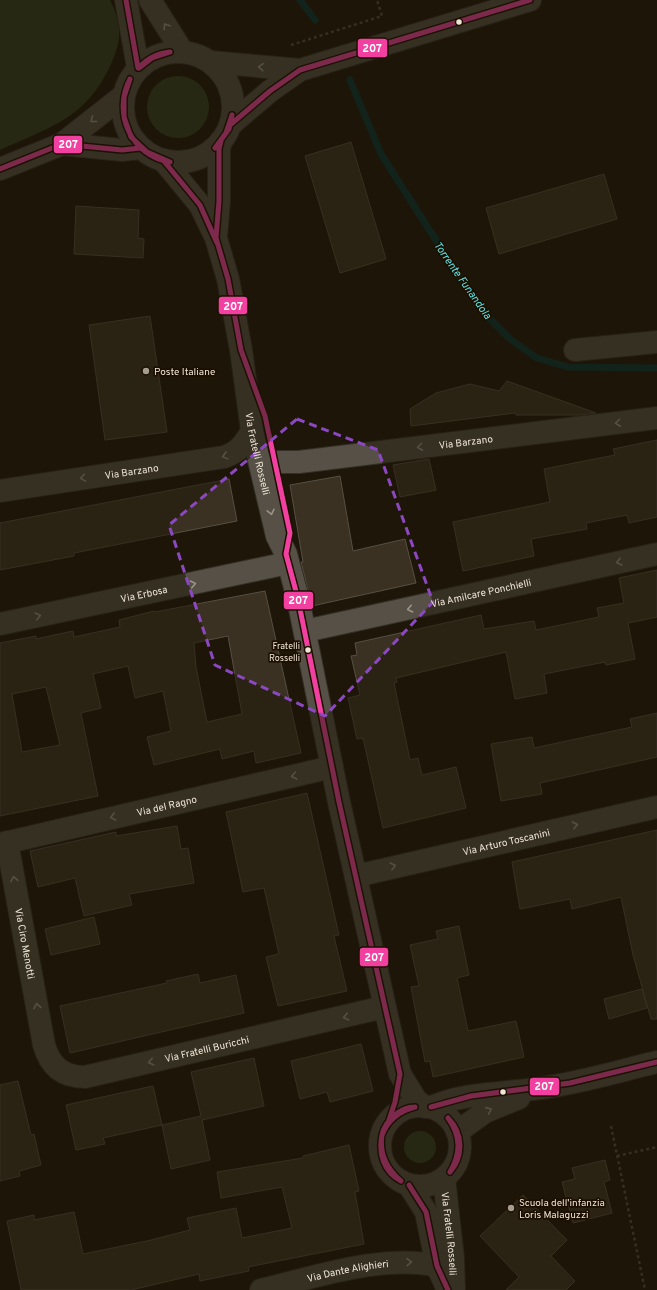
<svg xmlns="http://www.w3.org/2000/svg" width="657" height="1290" font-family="Overpass,sans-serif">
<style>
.green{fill:#323f22}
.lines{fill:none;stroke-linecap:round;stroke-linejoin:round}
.stream{stroke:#053333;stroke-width:7}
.building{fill:#3a3122;stroke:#564f43;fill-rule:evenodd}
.minor-casing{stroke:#353027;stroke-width:24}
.path{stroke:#524c43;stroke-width:2.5;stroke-dasharray:3 3;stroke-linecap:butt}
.minor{stroke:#565046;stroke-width:22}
.bus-1-casing{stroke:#1c0f00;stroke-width:8}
.bus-1{stroke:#f240a1;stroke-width:5}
.oneway{stroke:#9b9387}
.marked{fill:none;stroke:#8c48c2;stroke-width:3;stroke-dasharray:8 5;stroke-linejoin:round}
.bus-dot{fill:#efe5d6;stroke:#1c0f00;stroke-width:1.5}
.poi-dot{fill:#a69d8e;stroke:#1c0f00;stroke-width:1.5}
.labels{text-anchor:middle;stroke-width:3.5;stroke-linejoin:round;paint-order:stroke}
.bus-label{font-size:9px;fill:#efe5d6;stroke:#1c0f00;text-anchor:end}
.poi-label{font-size:10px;fill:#efe5d6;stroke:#1c0f00;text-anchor:start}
.street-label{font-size:10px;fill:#efe5d6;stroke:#1c0f00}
.water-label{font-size:11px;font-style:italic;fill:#5ee1e2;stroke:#1c0f00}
.line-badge{stroke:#1c0f00;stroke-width:1.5}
.badge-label{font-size:11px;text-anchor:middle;font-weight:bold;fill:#fff}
</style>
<rect width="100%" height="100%" fill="#1e1608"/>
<path class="green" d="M 0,0 L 110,0 C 122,25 122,39 111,64 C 87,118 50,127 0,150 Z
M147 107a31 31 0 1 1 62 0a31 31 0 1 1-62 0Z
M404 1147a16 16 0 1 1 32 0a16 16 0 1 1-32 0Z"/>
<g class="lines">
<path class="stream" d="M 300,0 L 315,20
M 350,80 L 381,154 L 453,267 L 485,314 L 510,339 L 537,358 L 568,367 L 657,368"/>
</g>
<path class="building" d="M 351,142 L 386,259 L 340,273 L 305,156 Z
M 604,174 L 617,219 L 499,254 L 486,208 Z
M 76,206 L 139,210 L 138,238 L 144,239 L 143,258 L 74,254 Z
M 150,316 L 167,432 L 105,440 L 89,325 Z
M 507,381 L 596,413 L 580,415 L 516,415 L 515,413 L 411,426 L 410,409 L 436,393 L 470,384 L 499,391 Z
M 657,440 L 657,517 L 629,523 L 627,515 L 586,523 L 587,529 L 531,539 L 534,556 L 463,571 L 453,522 L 550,502 L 544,469 L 615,455 L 613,449 Z
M 429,459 L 436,490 L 400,497 L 393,465 Z
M 340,476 L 353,551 L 405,539 L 416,583 L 312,606 L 301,562 L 303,562 L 290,485 Z
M 229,479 L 237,521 L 74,553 L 74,556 L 0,570 L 0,523 Z
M 657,570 L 657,617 L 628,623 L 635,659 L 606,665 L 605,662 L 544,674 L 547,693 L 515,699 L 506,652 L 396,678 L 397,682 L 394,683 L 410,760 L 418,758 L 422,775 L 456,767 L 466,808 L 383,828 L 363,738 L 357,739 L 348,698 L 360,695 L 351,656 L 357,655 L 355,643 L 481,615 L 484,629 L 534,621 L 536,630 L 599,617 L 597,608 L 624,603 L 619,578 Z
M 265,591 L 301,753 L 256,763 L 254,751 L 222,759 L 220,749 L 154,765 L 147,737 L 171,731 L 163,691 L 135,698 L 128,666 L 93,674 L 101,708 L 81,713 L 98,796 L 0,816 L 0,643 L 36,636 L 36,639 L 73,631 L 74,637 L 120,627 L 119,620 L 154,611 L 155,612 ZM 228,636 L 242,714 L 207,722 L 196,667 L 194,643 ZM 46,687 L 60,745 L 22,752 L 12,694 Z
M 657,713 L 657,757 L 540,783 L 542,794 L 501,801 L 491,744 L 532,737 L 534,748 L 632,727 L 630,719 Z
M 307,793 L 339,935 L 334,936 L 347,991 L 278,1006 L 266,957 L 279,954 L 264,888 L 243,892 L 226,812 Z
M 177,826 L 181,849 L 188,848 L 194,883 L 129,894 L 132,905 L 84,916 L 75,878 L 38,887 L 30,851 L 116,832 L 116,836 Z
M 657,830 L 657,1019 L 651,1019 L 633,955 L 621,897 L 572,909 L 570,899 L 520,909 L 512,862 Z
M 94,917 L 100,944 L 51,955 L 45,929 Z
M 459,926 L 469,975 L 457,978 L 468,1031 L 516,1021 L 524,1057 L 433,1077 L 430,1061 L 425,1062 L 411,987 L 419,986 L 410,945 L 438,939 L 436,931 Z
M 198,974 L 200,983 L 236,975 L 244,1013 L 70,1053 L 60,1006 L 167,983 L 166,981 Z
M 642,989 L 647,1008 L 609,1019 L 604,999 Z
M 361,1044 L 373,1091 L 330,1102 L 327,1092 L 300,1099 L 291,1061 Z
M 254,1058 L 264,1106 L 202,1120 L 210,1160 L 171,1169 L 162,1125 L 201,1116 L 191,1072 Z
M 18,1081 L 31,1135 L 34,1134 L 41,1165 L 19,1171 L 20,1176 L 0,1181 L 0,1085 Z
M 153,1086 L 162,1125 L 103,1138 L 105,1144 L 76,1150 L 66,1105 Z
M 349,1145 L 359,1191 L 355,1192 L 364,1244 L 248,1267 L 249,1271 L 200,1281 L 199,1274 L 131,1290 L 21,1290 L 7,1221 L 34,1215 L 34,1220 L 74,1212 L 83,1254 L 147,1241 L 190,1230 L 187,1218 L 236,1208 L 242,1238 L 292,1228 L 282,1187 L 221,1198 L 217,1172 L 303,1158 L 303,1156 Z
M 605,1160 L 610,1180 L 604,1182 L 612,1213 L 573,1223 L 562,1182 L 575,1179 L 572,1168 Z
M 523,1195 L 567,1240 L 551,1256 L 575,1281 L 566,1290 L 506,1290 L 519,1277 L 480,1236 Z"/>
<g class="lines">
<g class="minor-casing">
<g id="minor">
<path d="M 126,0 L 138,68"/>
<path d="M 150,0 L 182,51"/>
<circle cx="178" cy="107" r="55"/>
<path d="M 211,62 L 300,70"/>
<path d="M 230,125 L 270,91 L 300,70 L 530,0"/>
<path d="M 62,144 L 122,150 L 140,148"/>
<path id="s1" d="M 163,160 L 200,205 L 216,238 L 228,279 L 241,350 L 252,431 L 277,536 L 286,554 L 298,599 L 339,802 L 400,1074 L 416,1100 L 425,1107"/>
<path d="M 0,169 L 62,144 L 123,96"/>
<path d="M 216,237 L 219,201 L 219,149 L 221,141"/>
<path d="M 575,350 L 657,342"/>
<path id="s2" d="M 275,462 L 299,462 L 657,418"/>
<path id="s3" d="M 0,491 L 224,457 C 239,452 244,444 252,431"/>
<path id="s4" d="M 0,624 L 288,563"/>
<path id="s5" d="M 305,631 L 657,554"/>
<path id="s6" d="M 7,842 L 44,1045 C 50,1066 63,1077 85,1077 L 384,1007"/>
<path id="s7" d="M 0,844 L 332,767"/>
<path id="s8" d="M 356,876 L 657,807"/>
<circle cx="420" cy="1146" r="40"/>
<path d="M 431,1107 C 466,1092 504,1094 541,1088 C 580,1083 619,1071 657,1062"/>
<path d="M 457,1132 L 485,1112 L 519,1098"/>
<path id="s9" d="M 444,1178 L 453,1258 L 454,1290"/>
<path d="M 409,1185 L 426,1212 L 437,1266 L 448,1290"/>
<path id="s10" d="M 261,1290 C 312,1278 385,1253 437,1266"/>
</g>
</g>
<path class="path" d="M 291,45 L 382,16 L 377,0
M 611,1126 L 645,1290
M 617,1156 L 657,1147"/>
<use href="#minor" class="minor"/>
<g class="bus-1-casing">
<path id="bus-1" d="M 126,0 L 138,68
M 139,68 C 146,59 158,53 170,52
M 139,68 L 152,58 L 170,52
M 130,79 L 124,97 L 124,117 L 131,137 L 147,152 L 170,162
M 130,79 C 112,113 131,156 170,162
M 230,125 L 270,91 L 300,70 L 530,0
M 221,141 L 219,149 L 219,201 L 216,238 L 228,279 L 241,350 L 265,416 L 290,533 L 286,554 L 298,599 L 339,802 L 400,1074 L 395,1102 L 389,1120
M 215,148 L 226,133 L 232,115
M 215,148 L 229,129 L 232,115
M 163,160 L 200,205 L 217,243
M 0,169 L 62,144 L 122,150 L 140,148
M 431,1107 L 471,1096 L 570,1083 L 657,1062
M 448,1118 C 463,1133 464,1156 450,1172
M 448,1118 C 461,1136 461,1153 450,1172
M 382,1135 C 379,1154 387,1169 401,1181
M 382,1135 C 378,1154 384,1172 401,1181
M 382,1135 C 385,1121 400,1107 415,1107
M 382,1135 C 388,1120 399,1111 415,1107
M 409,1185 L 426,1212 L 437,1266 L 448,1290"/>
</g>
<use href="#bus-1" class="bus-1"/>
</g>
<defs><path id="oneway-chevron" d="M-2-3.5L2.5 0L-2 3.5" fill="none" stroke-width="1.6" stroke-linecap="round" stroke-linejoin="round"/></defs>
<g class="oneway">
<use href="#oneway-chevron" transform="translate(166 26) rotate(-122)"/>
<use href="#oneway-chevron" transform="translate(261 67) rotate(-176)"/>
<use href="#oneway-chevron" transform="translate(93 120) rotate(142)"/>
<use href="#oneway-chevron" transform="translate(618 423) rotate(173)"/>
<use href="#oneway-chevron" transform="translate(420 447) rotate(173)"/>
<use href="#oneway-chevron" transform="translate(225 456) rotate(165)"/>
<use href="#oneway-chevron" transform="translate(83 478) rotate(171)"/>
<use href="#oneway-chevron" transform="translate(271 512) rotate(77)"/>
<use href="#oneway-chevron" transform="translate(619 562) rotate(167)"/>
<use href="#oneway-chevron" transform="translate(193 584) rotate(-12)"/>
<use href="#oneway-chevron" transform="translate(410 609) rotate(167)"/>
<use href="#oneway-chevron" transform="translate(38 616) rotate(-12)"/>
<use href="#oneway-chevron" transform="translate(294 776) rotate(167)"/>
<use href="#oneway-chevron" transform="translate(113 817) rotate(167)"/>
<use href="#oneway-chevron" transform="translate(575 825) rotate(-13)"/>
<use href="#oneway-chevron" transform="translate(393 866) rotate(-14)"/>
<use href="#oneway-chevron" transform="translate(14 879) rotate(-100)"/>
<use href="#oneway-chevron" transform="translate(37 1006) rotate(-100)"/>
<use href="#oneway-chevron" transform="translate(346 1017) rotate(167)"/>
<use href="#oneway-chevron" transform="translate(151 1062) rotate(167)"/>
<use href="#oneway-chevron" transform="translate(489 1110) rotate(-24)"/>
<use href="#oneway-chevron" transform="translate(409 1262) rotate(-2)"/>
</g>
<path d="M0 0H657V1290H0ZM 297,419 L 378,450 L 433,602 L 325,716 L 215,665 L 169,525 Z" fill="#1e1608" fill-opacity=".55" fill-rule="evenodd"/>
<path class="marked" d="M 297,419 L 378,450 L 433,602 L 325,716 L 215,665 L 169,525 Z"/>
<g class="bus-dot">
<circle cx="459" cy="22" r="3.5"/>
<circle cx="308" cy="650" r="3.5"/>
<circle cx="503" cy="1092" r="3.5"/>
</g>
<g class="poi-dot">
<circle cx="146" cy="371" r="4"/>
<circle cx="511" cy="1208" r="4"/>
</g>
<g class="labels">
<g class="bus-label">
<text x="300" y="649">Fratelli<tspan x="300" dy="12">Rosselli</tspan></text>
</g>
<g class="poi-label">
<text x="154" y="375">Poste Italiane</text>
<text x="519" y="1206">Scuola dell'infanzia<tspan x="519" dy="12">Loris Malaguzzi</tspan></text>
</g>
<g class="street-label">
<text dy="4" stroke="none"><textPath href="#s2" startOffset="192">Via Barzano</textPath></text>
<text dy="4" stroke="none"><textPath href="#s1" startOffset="315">Via Fratelli Rosselli</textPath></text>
<text dy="4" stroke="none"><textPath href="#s3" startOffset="133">Via Barzano</textPath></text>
<text dy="4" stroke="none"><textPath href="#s5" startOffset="180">Via Amilcare Ponchielli</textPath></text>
<text dy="4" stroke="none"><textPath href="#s4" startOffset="147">Via Erbosa</textPath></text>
<text dy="4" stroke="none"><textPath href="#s7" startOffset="171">Via del Ragno</textPath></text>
<text dy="4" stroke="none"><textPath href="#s8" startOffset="154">Via Arturo Toscanini</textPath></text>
<text dy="4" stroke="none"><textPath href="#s6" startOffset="103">Via Ciro Menotti</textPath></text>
<text dy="4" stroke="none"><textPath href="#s6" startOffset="388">Via Fratelli Buricchi</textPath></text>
<text dy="4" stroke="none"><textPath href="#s9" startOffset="56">Via Fratelli Rosselli</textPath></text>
<text dy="4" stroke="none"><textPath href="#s10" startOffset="89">Via Dante Alighieri</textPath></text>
</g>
<g class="water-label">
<text transform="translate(463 280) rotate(55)" y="4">Torrente Funandola</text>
</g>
</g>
<g class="line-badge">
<rect x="357" y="38" width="31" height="20" rx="4" fill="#f240a1"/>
<rect x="53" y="135" width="30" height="19" rx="4" fill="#f240a1"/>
<rect x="218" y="296" width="30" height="19" rx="4" fill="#f240a1"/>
<rect x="283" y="591" width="31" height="19" rx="4" fill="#f240a1"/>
<rect x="359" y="947" width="30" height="20" rx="4" fill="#f240a1"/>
<rect x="529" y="1077" width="31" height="19" rx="4" fill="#f240a1"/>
</g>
<g class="badge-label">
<text x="372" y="52">207</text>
<text x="68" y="148">207</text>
<text x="233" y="310">207</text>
<text x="298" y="604">207</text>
<text x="374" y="961">207</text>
<text x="544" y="1090">207</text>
</g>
</svg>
